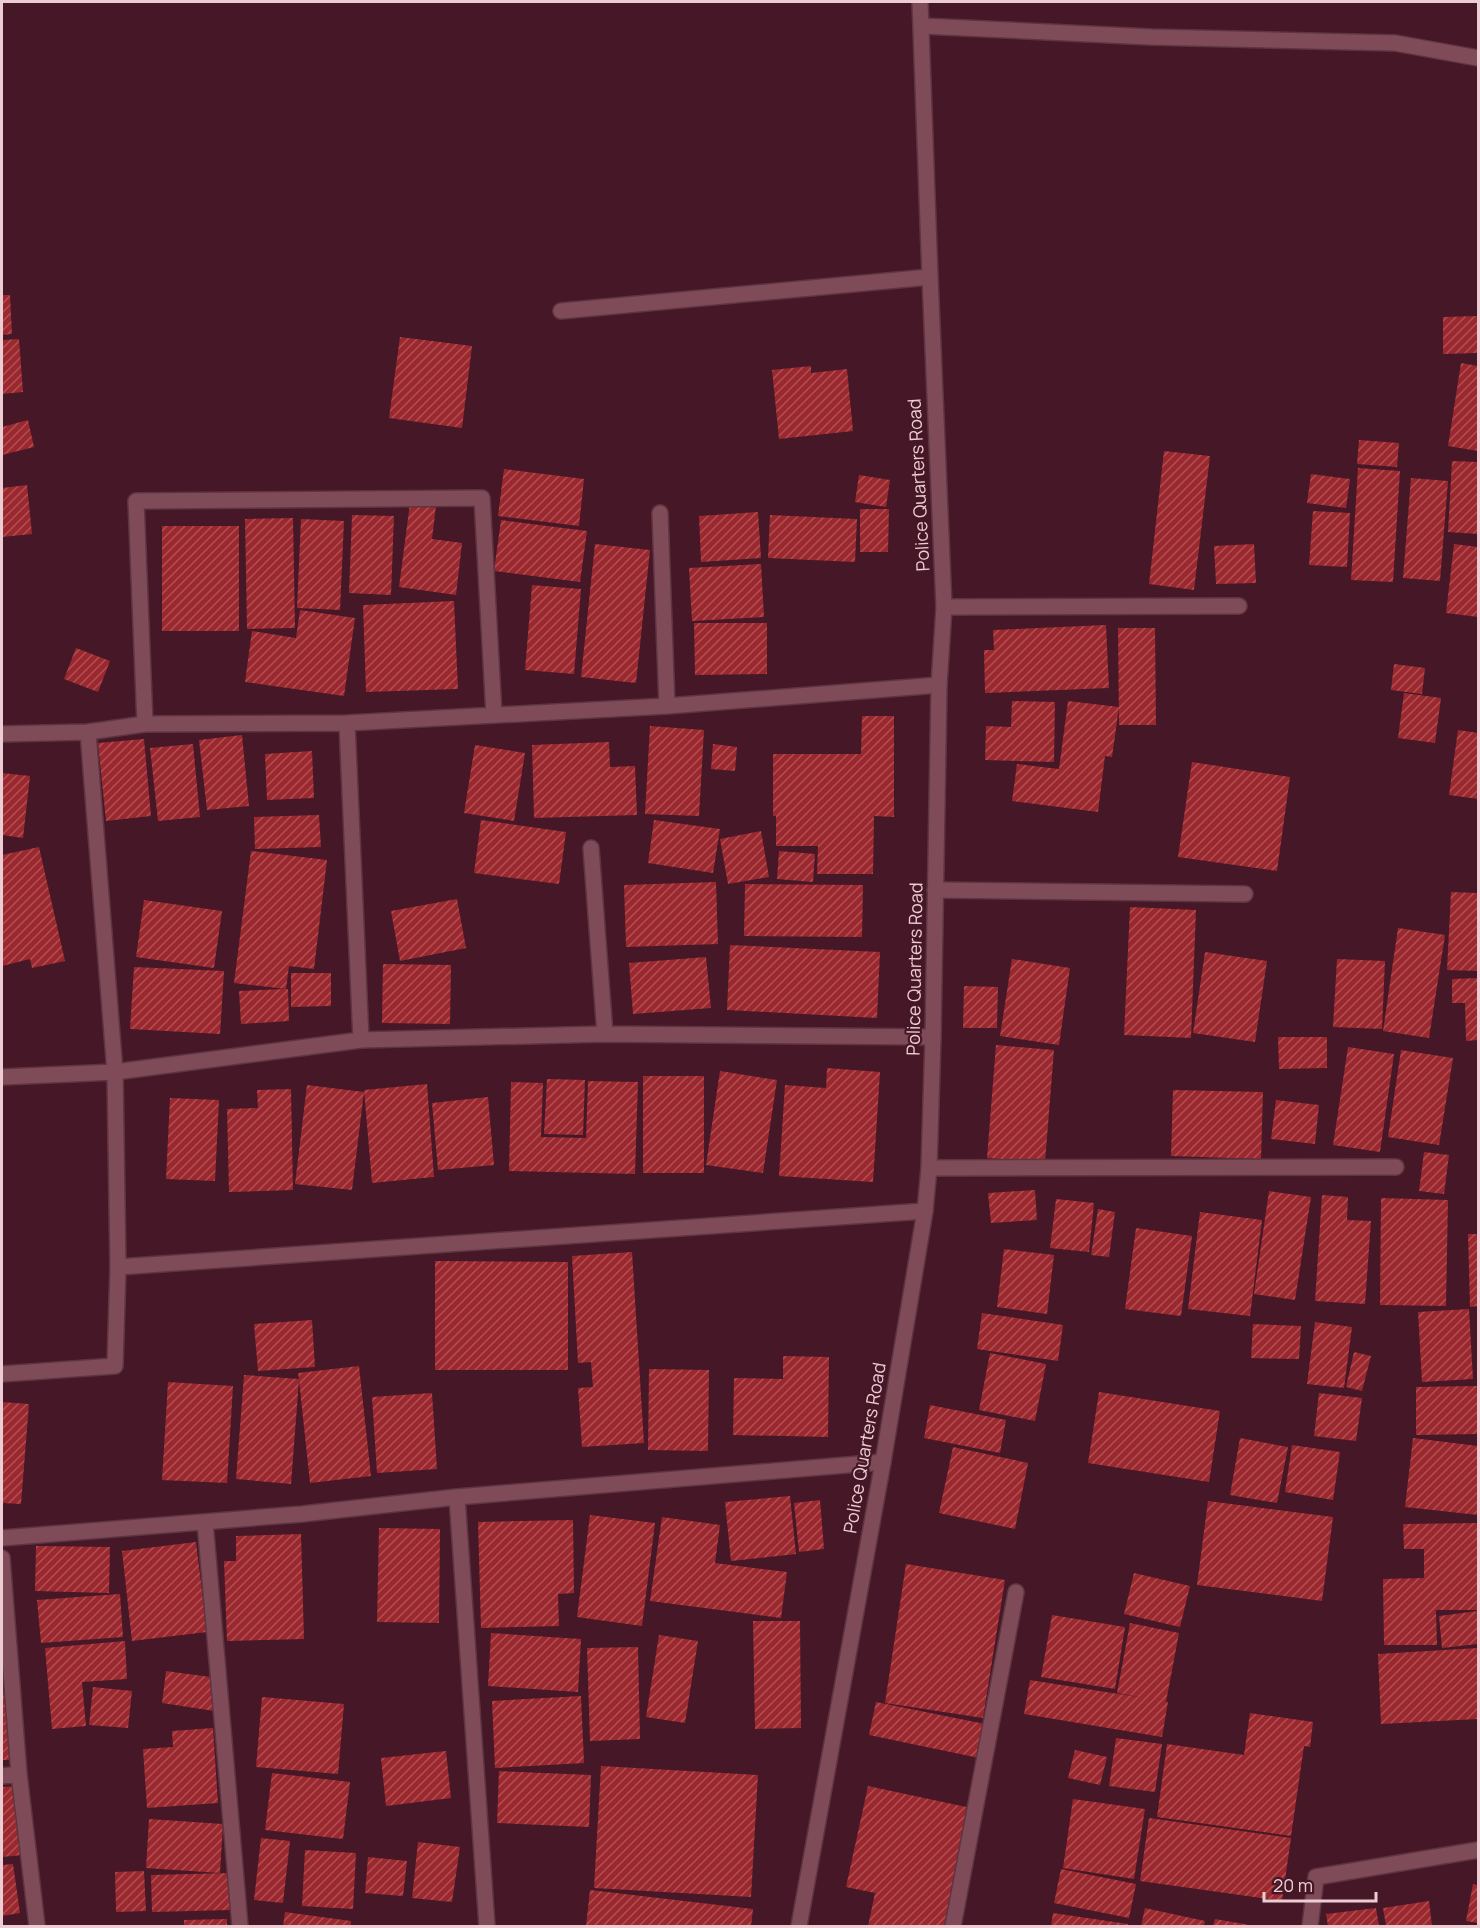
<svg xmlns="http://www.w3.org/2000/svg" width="1480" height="1928" font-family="Manrope,sans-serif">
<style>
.building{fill:url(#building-hatch)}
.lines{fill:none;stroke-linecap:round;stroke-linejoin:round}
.minor-casing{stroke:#5d3542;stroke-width:18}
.tertiary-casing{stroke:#5d3542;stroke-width:18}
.minor{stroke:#7f4b59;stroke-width:15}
.tertiary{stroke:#7f4b59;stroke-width:15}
.labels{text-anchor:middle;stroke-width:4.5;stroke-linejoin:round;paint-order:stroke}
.street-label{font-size:18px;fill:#edcdd4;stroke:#461726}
</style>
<defs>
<pattern id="building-hatch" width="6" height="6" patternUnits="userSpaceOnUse" patternTransform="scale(1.5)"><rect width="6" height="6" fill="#9b282e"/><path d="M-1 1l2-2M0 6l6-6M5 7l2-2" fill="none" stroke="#ae5055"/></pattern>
</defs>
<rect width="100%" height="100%" fill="#461726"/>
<path class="building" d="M 2,295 L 10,295 L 12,334 L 2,335 Z
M 1478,316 L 1478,353 L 1443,354 L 1443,317 Z
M 400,337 L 472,346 L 462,428 L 389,418 Z
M 19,339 L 23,392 L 2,394 L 2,340 Z
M 1461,363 L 1478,366 L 1478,451 L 1448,446 Z
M 811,366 L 811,373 L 847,369 L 853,431 L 779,439 L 772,370 Z
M 28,420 L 34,447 L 2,455 L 2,427 Z
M 1359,440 L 1399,443 L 1397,467 L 1357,464 Z
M 1164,451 L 1210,456 L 1194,590 L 1149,584 Z
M 1452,461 L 1478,462 L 1478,534 L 1448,532 Z
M 1358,468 L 1400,471 L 1393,582 L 1351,580 Z
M 504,469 L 584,479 L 579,526 L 498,516 Z
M 1311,474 L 1350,479 L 1346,508 L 1307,503 Z
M 859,475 L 890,480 L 886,507 L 855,502 Z
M 1411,478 L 1448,481 L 1440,581 L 1403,578 Z
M 27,485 L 32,534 L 2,537 L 2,488 Z
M 410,503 L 436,506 L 432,539 L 462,543 L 456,595 L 399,587 Z
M 860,509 L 889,509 L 888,552 L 860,552 Z
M 1313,511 L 1350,513 L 1347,567 L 1309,565 Z
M 758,512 L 761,558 L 701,562 L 699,516 Z
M 352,515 L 394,516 L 391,595 L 349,593 Z
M 770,515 L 857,519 L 855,562 L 768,558 Z
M 293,518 L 295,628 L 247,629 L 245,519 Z
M 301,519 L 344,521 L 340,610 L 297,608 Z
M 501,520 L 587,531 L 580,582 L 494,571 Z
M 162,526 L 239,526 L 239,631 L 162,631 Z
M 595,544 L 650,550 L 636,683 L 581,677 Z
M 1254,544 L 1256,583 L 1216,584 L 1214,546 Z
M 1454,544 L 1478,547 L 1478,617 L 1446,613 Z
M 761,564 L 764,617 L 692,621 L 689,568 Z
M 532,585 L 581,589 L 574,674 L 525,670 Z
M 454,601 L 458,689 L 366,692 L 363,605 Z
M 300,610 L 355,618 L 344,696 L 245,682 L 252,631 L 296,638 Z
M 694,623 L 767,623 L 767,674 L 695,675 Z
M 1106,625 L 1109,688 L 985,693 L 984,650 L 994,650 L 993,630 Z
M 1118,628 L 1155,628 L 1156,725 L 1119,725 Z
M 76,648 L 110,661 L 98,692 L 64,679 Z
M 1394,664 L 1425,668 L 1422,694 L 1391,690 Z
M 1404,693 L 1441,698 L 1435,743 L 1398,738 Z
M 1012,701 L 1055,702 L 1054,762 L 985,760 L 986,726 L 1011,727 Z
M 1068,701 L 1119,707 L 1112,757 L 1105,756 L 1098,812 L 1012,801 L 1017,764 L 1059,769 Z
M 862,716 L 894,716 L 894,817 L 874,816 L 873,874 L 817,874 L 818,846 L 776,846 L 776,816 L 773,816 L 773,754 L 861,754 Z
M 650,726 L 704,730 L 699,816 L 645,814 Z
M 1458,730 L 1478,733 L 1478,799 L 1449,795 Z
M 242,735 L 249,806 L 207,810 L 199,740 Z
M 144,739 L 151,816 L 106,821 L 98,743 Z
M 609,742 L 610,767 L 635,766 L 637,815 L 534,818 L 532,745 Z
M 193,744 L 200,817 L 158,821 L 150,748 Z
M 713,744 L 737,747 L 735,771 L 711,769 Z
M 475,745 L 525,753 L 514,821 L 464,813 Z
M 312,751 L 314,798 L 267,800 L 265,754 Z
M 1192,762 L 1290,777 L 1277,871 L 1178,857 Z
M 2,773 L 30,776 L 23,838 L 2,835 Z
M 319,815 L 321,847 L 255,849 L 254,817 Z
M 481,820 L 566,832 L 559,884 L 474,873 Z
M 654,820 L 720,829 L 713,873 L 648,863 Z
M 761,831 L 769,877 L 728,884 L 720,839 Z
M 39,847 L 65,961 L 32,968 L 30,959 L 2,966 L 2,855 Z
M 251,851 L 327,860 L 314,969 L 289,966 L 286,989 L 234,983 Z
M 779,851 L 815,854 L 813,882 L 777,879 Z
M 716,882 L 718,944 L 626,947 L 624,885 Z
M 745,884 L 863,885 L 862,937 L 744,936 Z
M 1451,892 L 1478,893 L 1478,971 L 1447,970 Z
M 457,899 L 466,948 L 400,961 L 391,911 Z
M 144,900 L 222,911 L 214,968 L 136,957 Z
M 1130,907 L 1196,910 L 1191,1038 L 1124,1035 Z
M 1398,928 L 1445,935 L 1429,1038 L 1383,1031 Z
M 730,945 L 880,952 L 877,1018 L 727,1010 Z
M 1205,952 L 1267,961 L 1255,1042 L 1193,1033 Z
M 706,957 L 711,1008 L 633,1014 L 629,963 Z
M 1012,959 L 1070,968 L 1059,1045 L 1000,1036 Z
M 1337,959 L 1385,961 L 1382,1029 L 1333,1027 Z
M 383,964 L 451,965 L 450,1024 L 382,1023 Z
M 134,967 L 224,971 L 220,1034 L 130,1029 Z
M 291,973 L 331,973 L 331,1006 L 291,1007 Z
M 1478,978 L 1478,1040 L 1466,1041 L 1465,1003 L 1452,1003 L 1452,979 Z
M 964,986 L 998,987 L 997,1028 L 963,1028 Z
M 286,989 L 288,989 L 289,1021 L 241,1024 L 239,991 Z
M 1278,1037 L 1327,1037 L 1327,1068 L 1279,1069 Z
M 996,1045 L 1054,1050 L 1045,1162 L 987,1158 Z
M 1348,1047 L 1394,1054 L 1380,1152 L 1333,1145 Z
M 1401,1050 L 1453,1058 L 1439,1145 L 1388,1137 Z
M 827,1068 L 880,1072 L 873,1182 L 779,1176 L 785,1085 L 826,1088 Z
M 720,1071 L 777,1080 L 763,1173 L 706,1165 Z
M 643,1076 L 704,1076 L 704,1173 L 643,1173 Z
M 547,1079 L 585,1080 L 583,1135 L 544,1134 Z
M 588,1081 L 638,1082 L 635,1174 L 509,1171 L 511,1082 L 543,1083 L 541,1137 L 586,1138 Z
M 427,1084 L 434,1177 L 372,1183 L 364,1090 Z
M 307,1085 L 364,1092 L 352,1190 L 295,1184 Z
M 291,1089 L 293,1190 L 229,1192 L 227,1109 L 258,1108 L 257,1090 Z
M 1173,1090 L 1263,1092 L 1261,1159 L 1171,1156 Z
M 488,1097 L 494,1165 L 438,1170 L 432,1103 Z
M 170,1098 L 219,1100 L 215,1181 L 166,1179 Z
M 1276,1100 L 1319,1105 L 1315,1144 L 1271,1139 Z
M 1424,1152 L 1449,1155 L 1444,1194 L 1419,1191 Z
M 1035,1190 L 1037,1220 L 991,1223 L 988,1193 Z
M 1269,1191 L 1311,1197 L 1295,1300 L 1254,1294 Z
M 1322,1195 L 1348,1197 L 1347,1220 L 1371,1221 L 1365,1304 L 1315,1301 Z
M 1381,1198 L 1448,1200 L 1446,1306 L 1380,1305 Z
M 1056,1199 L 1094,1203 L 1089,1252 L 1050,1248 Z
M 1098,1209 L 1115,1212 L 1109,1257 L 1091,1255 Z
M 1200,1212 L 1262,1220 L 1250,1316 L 1188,1309 Z
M 1136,1228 L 1192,1236 L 1181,1316 L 1125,1309 Z
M 1468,1234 L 1478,1234 L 1478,1306 L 1470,1307 Z
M 1004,1249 L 1054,1255 L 1047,1314 L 997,1307 Z
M 632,1252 L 644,1443 L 582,1447 L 578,1388 L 593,1387 L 591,1362 L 578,1363 L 572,1256 Z
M 435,1261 L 568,1262 L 568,1370 L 435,1370 Z
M 1469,1309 L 1473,1379 L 1422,1382 L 1418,1312 Z
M 982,1313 L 1063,1325 L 1058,1361 L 977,1349 Z
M 312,1320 L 315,1367 L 258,1371 L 254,1324 Z
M 1315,1322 L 1352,1327 L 1344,1388 L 1307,1384 Z
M 1253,1324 L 1301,1326 L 1299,1359 L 1251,1358 Z
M 1354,1352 L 1371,1356 L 1362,1391 L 1346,1387 Z
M 990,1353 L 1046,1364 L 1035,1421 L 979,1410 Z
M 783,1356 L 829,1357 L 828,1437 L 733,1435 L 734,1378 L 783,1379 Z
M 359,1366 L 371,1476 L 310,1483 L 299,1380 L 291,1484 L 236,1479 L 244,1375 L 299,1379 L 298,1373 Z
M 649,1369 L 709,1370 L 708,1451 L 648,1450 Z
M 168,1382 L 233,1386 L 227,1483 L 162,1480 Z
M 1477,1386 L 1478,1434 L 1416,1435 L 1416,1387 Z
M 1099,1392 L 1220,1411 L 1209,1482 L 1088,1463 Z
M 432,1393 L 437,1469 L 377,1473 L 372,1397 Z
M 1319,1393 L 1362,1398 L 1356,1441 L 1314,1436 Z
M 2,1402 L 29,1404 L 21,1504 L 2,1503 Z
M 930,1405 L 1006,1420 L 1000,1453 L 924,1438 Z
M 1240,1438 L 1288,1447 L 1277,1503 L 1230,1495 Z
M 1413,1438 L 1478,1446 L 1478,1515 L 1405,1507 Z
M 1292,1445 L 1340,1452 L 1333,1500 L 1285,1492 Z
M 953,1447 L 1028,1463 L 1015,1529 L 939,1513 Z
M 790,1496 L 796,1554 L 731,1561 L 725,1502 Z
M 820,1500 L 824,1549 L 799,1552 L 794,1503 Z
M 1208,1501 L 1333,1517 L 1322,1601 L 1197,1585 Z
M 590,1515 L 655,1523 L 642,1626 L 577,1617 Z
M 662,1517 L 720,1525 L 715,1563 L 787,1572 L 781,1618 L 650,1601 Z
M 573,1520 L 574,1593 L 558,1594 L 559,1626 L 481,1628 L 478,1522 Z
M 1478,1523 L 1478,1610 L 1436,1610 L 1437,1645 L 1384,1645 L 1383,1579 L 1424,1578 L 1424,1549 L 1404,1549 L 1403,1524 Z
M 379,1528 L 440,1529 L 439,1623 L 377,1622 Z
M 301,1534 L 304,1639 L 227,1641 L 224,1561 L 236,1561 L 236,1536 Z
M 196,1542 L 207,1632 L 132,1641 L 122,1551 Z
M 36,1546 L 110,1547 L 109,1593 L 35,1591 Z
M 906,1564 L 1005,1580 L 983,1718 L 885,1703 Z
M 1134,1573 L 1190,1586 L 1180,1627 L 1124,1614 Z
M 120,1594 L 123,1637 L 41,1643 L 37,1600 Z
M 1478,1611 L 1478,1644 L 1442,1648 L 1439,1616 Z
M 1052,1615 L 1125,1627 L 1115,1689 L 1041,1677 Z
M 753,1621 L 800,1621 L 801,1728 L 755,1729 Z
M 1130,1623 L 1179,1633 L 1166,1702 L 1168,1702 L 1162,1737 L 1024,1714 L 1030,1680 L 1144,1698 L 1117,1693 Z
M 491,1633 L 581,1639 L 578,1692 L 488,1686 Z
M 659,1635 L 698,1641 L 685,1723 L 646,1717 Z
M 125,1641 L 127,1679 L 82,1682 L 86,1726 L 52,1729 L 45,1648 Z
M 638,1647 L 640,1739 L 590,1741 L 587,1648 Z
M 1478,1648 L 1478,1719 L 1381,1724 L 1378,1654 Z
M 166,1671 L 218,1678 L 214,1711 L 162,1703 Z
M 93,1687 L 132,1691 L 128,1728 L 89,1725 Z
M 2,1691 L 7,1691 L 9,1760 L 2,1760 Z
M 581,1696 L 584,1763 L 495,1768 L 492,1701 Z
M 262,1697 L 344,1704 L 338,1774 L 256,1767 Z
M 876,1702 L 985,1724 L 979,1758 L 869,1735 Z
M 1250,1713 L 1313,1722 L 1310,1747 L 1304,1746 L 1291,1836 L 1157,1817 L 1167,1744 L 1244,1755 Z
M 213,1728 L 218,1803 L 147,1808 L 143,1749 L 173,1747 L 172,1731 Z
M 1116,1738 L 1162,1744 L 1155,1792 L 1109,1786 Z
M 1075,1750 L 1107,1757 L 1100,1785 L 1068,1778 Z
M 446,1751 L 451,1798 L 386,1806 L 381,1758 Z
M 601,1766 L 758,1775 L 751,1897 L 594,1888 Z
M 499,1771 L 591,1775 L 589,1827 L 497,1823 Z
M 272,1773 L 350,1782 L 343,1839 L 265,1830 Z
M 17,1786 L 23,1855 L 2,1857 L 2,1787 Z
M 868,1786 L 971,1808 L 946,1926 L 868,1926 L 875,1893 L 846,1887 Z
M 1073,1799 L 1145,1809 L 1134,1879 L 1063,1868 Z
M 1149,1818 L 1291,1838 L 1282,1901 L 1140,1881 Z
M 149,1819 L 223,1824 L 220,1873 L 146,1868 Z
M 261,1838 L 290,1841 L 283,1903 L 254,1900 Z
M 418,1842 L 460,1847 L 452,1902 L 412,1898 Z
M 305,1850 L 356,1853 L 353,1909 L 302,1906 Z
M 368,1857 L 407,1861 L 403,1896 L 365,1893 Z
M 13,1864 L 20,1913 L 2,1916 L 2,1865 Z
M 1061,1869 L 1136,1884 L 1129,1918 L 1054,1903 Z
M 144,1871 L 146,1911 L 116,1912 L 115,1872 Z
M 230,1873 L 231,1910 L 152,1912 L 151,1875 Z
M 1473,1884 L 1478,1885 L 1478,1923 L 1466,1921 Z
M 590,1890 L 753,1909 L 751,1926 L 586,1926 Z
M 1429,1901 L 1432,1926 L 1386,1926 L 1383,1908 Z
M 1145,1908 L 1205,1921 L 1204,1926 L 1141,1926 Z
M 1376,1908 L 1379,1926 L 1328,1926 L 1326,1914 Z
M 285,1912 L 351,1921 L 351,1926 L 283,1926 Z
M 1053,1913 L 1128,1924 L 1128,1926 L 1051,1926 Z
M 227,1919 L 227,1926 L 184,1926 L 184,1920 Z
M 1215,1919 L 1250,1925 L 1250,1926 L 1213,1926 Z"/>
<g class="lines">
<g class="minor-casing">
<path id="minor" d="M 922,26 L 1151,37 L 1395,43 L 1478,58
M 561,311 L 930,277
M 660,513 L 667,706
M 944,607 L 1239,606
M 347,723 L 361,1040
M 145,724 L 136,501 L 482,498 L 494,715
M 2,734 L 88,732 L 145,724 L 347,723 L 667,706 L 939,685
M 591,848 L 605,1034
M 935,890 L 1245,894
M 2,1077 L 115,1072 L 361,1040 L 605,1034 L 933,1037
M 929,1168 L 1396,1167
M 118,1267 L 925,1211
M 2,1374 L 115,1366 L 118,1267 L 115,1072 L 88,732
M 457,1497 L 487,1926
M 205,1522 L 240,1926
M 2,1538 L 302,1514 L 457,1497 L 883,1462
M 2,1558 L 19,1774 L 37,1926
M 2,1776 L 19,1774
M 953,1926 L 1016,1592
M 1310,1926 L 1316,1877 L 1478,1850"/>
</g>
<g class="tertiary-casing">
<path id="tertiary" d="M 799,1926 L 883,1462 L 925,1211 L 929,1168 L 933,1037 L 939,685 L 944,607 L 930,277 L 920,2"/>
</g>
<use href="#minor" class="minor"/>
<use href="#tertiary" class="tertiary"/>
</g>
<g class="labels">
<g class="street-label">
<text transform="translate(919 485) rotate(-93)" y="6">Police Quarters Road</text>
<text transform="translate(915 969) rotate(-89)" y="6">Police Quarters Road</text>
<text transform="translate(865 1448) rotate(-80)" y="6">Police Quarters Road</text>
</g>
</g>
<rect width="1480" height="1928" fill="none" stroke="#edcdd4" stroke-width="6"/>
<path d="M1264 1892v9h112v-9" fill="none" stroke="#edcdd4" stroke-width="3"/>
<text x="1273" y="1892" font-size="18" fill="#edcdd4" stroke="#461726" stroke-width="4.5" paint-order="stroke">20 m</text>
</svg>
